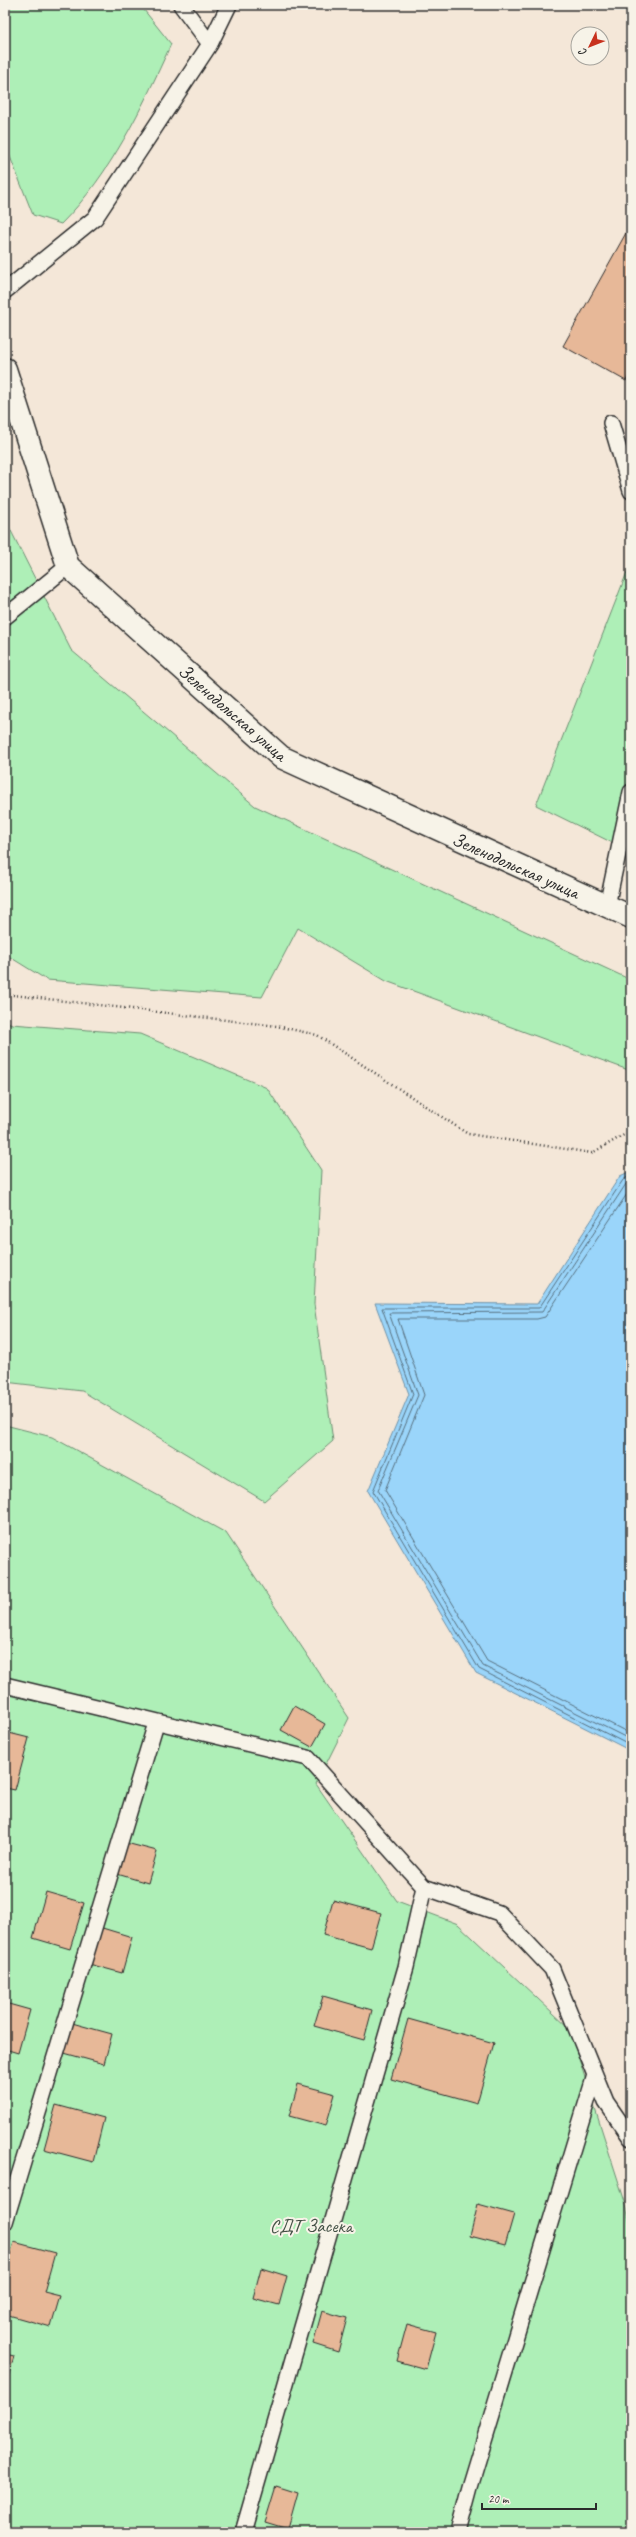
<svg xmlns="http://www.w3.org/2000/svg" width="636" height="2537" font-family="Caveat,sans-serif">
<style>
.green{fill:#aeefb7;stroke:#6c8d71}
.water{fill:#9ad5fa;stroke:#6e91a7}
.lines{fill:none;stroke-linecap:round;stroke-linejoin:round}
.shore{stroke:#576f7e;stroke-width:1}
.building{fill:#e7b898;stroke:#2b2b2b}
.service-casing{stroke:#2b2b2b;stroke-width:18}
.minor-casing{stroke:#2b2b2b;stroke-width:25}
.path{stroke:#2b2b2b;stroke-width:2.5;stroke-dasharray:1 3;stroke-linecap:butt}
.service{stroke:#f7f3e8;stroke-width:15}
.minor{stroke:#f7f3e8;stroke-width:22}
.labels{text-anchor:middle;stroke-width:4;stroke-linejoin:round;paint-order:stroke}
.street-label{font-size:19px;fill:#2b2b2b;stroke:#f7f3e8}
.park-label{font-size:19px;fill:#455247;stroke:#f7f3e8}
</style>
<rect width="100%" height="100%" fill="#f4e7d8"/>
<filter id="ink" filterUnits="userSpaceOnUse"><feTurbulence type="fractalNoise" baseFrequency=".025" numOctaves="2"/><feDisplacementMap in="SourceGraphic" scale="8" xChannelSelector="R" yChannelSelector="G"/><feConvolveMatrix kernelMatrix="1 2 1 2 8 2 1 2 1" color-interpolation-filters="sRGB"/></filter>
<g filter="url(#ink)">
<path class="green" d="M 5,5 L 140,5 L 171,44 C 142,108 111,174 61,224 L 33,215 L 5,144 Z
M 5,519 L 71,650 L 255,806 L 631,980 L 631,1071 L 386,981 L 298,928 L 262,997 L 47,980 L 5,954 Z
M 631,562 L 631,852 L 536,805 Z
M 5,1021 L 12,1024 L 140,1034 L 267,1088 L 321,1170 L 314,1304 L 333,1441 L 264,1501 L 82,1391 L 5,1382 Z
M 5,1425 L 52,1437 L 226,1533 L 349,1718 L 316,1784 L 397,1901 L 458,1924 L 569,2028 L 626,2205 L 631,2231 L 631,2532 L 5,2532 Z"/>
<path class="water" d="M 631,1171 L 631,1751 L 476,1673 L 368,1491 L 409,1394 L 375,1303 L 537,1304 L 620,1176 Z"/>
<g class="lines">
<path class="shore" d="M 631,1175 L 623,1180 L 539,1308 L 382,1308 L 413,1394 L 373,1491 L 479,1669 L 631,1746
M 631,1181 L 626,1184 L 542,1312 L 389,1313 L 418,1395 L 378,1490 L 483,1666 L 631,1740
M 631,1188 L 545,1317 L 537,1319 L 398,1319 L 424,1395 L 385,1490 L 487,1661 L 631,1734"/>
</g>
<path class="building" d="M 631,224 L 631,371 L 626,381 L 563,346 Z
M 294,1706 L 325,1724 L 312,1747 L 281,1730 Z
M 5,1732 L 29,1738 L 15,1790 L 5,1788 Z
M 126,1843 L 157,1851 L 148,1883 L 117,1874 Z
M 46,1892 L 84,1903 L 70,1949 L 33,1938 Z
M 333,1900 L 381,1913 L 371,1948 L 323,1935 Z
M 99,1927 L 132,1937 L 122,1973 L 89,1964 Z
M 323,1996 L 372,2010 L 364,2040 L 314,2026 Z
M 5,2003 L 30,2010 L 18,2053 L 5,2049 Z
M 408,2019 L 494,2043 L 477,2103 L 391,2079 Z
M 72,2023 L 112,2034 L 104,2064 L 64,2053 Z
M 298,2084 L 335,2094 L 326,2126 L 289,2116 Z
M 56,2105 L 104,2118 L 93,2162 L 44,2149 Z
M 478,2204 L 514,2214 L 505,2245 L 470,2236 Z
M 14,2242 L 55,2253 L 44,2292 L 60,2296 L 51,2327 L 5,2314 L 5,2274 Z
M 261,2268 L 287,2276 L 279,2305 L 253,2298 Z
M 322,2311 L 347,2318 L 338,2352 L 313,2344 Z
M 407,2324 L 436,2332 L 426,2369 L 397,2361 Z
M 5,2354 L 14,2356 L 5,2388 Z
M 276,2486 L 298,2493 L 288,2529 L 265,2522 Z"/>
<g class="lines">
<g class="service-casing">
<path id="service" d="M 181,5 L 210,44
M 5,291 L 95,218 L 210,44 L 229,5
M 611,423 L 631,491
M 5,617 L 68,566
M 607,906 L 631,792
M 5,1685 L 308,1758 L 424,1887 L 499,1913 L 552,1969 L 606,2102 L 631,2138
M 5,2222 L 156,1723
M 243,2532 L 406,1967 L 424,1887
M 458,2532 L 470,2487 L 595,2075"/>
</g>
<g class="minor-casing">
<path id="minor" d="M 5,369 L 68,566 L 281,757 L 631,917"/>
</g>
<path class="path" d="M 5,994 L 277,1026 L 317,1035 L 468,1134 L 592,1153 L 631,1131"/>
<use href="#service" class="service"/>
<use href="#minor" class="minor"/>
</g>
</g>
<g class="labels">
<g class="street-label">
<text transform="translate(233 712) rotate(41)" y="7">Зеленодольская улица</text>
<text transform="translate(516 865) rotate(24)" y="7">Зеленодольская улица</text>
</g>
<g class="park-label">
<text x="311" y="2232">СДТ Засека</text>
</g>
</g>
<rect width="636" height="2537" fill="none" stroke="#f7f3e8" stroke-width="20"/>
<rect x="10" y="10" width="616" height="2517" fill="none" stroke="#2b2b2b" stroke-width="1.5" filter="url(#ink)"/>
<g transform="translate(590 46) rotate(227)"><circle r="19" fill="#f7f3e8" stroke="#a5a39c"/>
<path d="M0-3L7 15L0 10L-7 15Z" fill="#c8321e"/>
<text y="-6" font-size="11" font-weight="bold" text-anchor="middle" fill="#2b2b2b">С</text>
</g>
<path d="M482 2503v6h114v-6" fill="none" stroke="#2b2b2b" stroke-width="2"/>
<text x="488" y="2503" font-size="12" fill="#2b2b2b" stroke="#f7f3e8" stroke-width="3" paint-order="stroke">20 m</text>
</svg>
